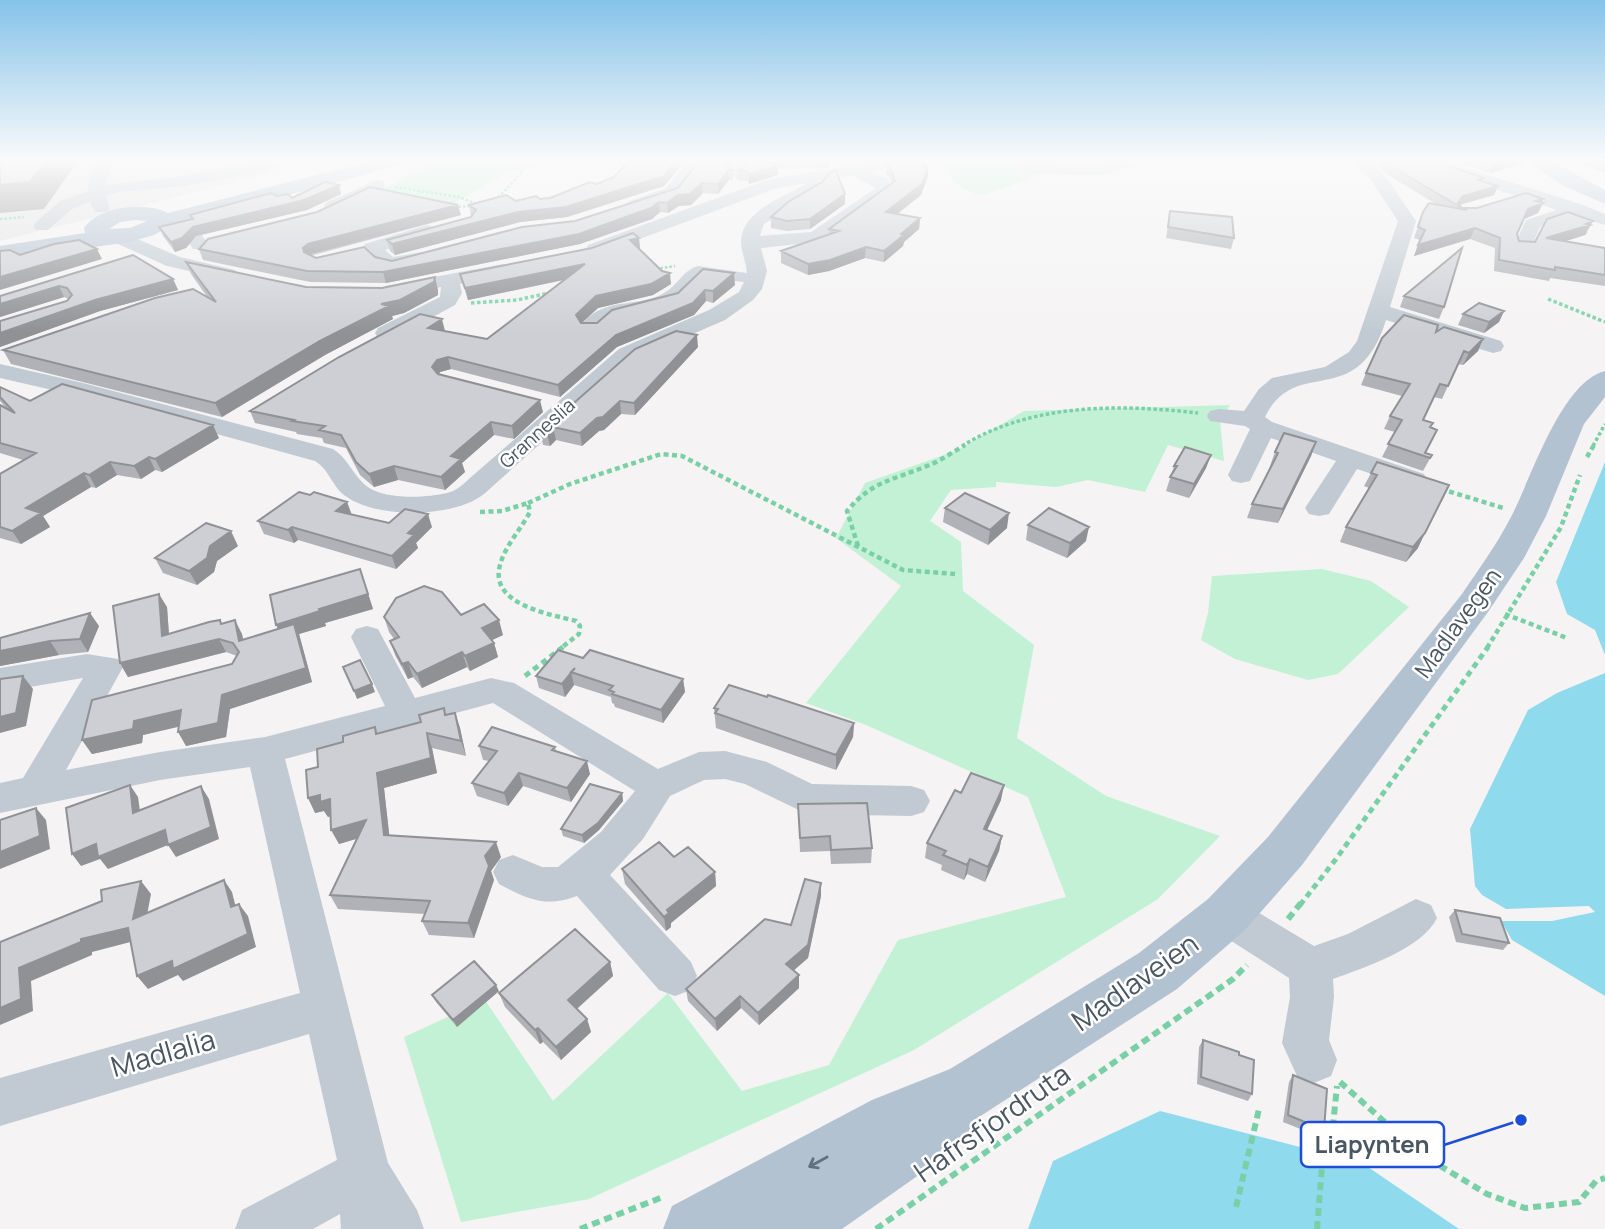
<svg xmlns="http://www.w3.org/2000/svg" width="1605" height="1229" font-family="Manrope,sans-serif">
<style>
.education{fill:#e6e4e5}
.green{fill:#c3f1d5}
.water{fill:#90daee}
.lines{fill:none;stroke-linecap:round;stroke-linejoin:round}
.path-far4{stroke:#7ad0a6;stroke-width:2.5;stroke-dasharray:2.5 2;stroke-linecap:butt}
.path-far3{stroke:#7ad0a6;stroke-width:3.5;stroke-dasharray:3.5 2.5;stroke-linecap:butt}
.path-far2{stroke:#7ad0a6;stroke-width:4.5;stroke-dasharray:5 3.5;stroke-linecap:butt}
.path-far1{stroke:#7ad0a6;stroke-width:5;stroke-dasharray:6 4.5;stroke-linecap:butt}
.path{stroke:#7ad0a6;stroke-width:6;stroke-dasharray:8 5;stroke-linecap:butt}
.minor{fill:#c1cad2;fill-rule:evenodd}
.major{fill:#b3c2d1;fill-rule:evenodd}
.wall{fill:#b0b2b7}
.shaded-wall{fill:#909195}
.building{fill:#cdcfd5;stroke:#909195;stroke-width:2}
.oneway{stroke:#64717d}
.labels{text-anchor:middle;stroke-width:5;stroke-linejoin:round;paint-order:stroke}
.far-street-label{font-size:19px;fill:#4a5661;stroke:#fff}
.street-label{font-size:23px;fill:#4a5661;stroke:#fff}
.near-street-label{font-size:28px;fill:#4a5661;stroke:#fff}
.leader{fill:none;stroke:#1d4ed8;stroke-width:2.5}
.callout-dot{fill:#1d4ed8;stroke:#fff;stroke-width:2.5}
.callout{fill:#fff;stroke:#1d4ed8;stroke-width:2.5}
.callout-label{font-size:24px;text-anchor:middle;font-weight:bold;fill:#4a5661}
</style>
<rect width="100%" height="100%" fill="#f5f3f3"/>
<path class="education" d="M 0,161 L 320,161 L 0,241 Z"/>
<path class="green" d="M 436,161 L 528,161 L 451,205 L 377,192 Z
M 947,161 L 1058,161 L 1065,164 L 1054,165 L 1033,178 L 981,196 L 961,188 L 939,164 Z
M 1230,405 L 1220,421 L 1224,461 L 1168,445 L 1145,492 L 1088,480 L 1056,487 L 996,482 L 996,487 L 951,490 L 930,521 L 961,542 L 963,591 L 1034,645 L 1017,738 L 1106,796 L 1220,836 L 1158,899 L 914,1050 L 589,1199 L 461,1222 L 404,1037 L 485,1000 L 553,1101 L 668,993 L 742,1091 L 829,1065 L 898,940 L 1066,897 L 1028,797 L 866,725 L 806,703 L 901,586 L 836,538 L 865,483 L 958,450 L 1024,411 Z
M 1322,569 L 1371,581 L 1409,607 L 1338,674 L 1308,680 L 1235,659 L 1201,640 L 1208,613 L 1212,576 Z"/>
<path class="water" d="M 1605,462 L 1605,655 L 1595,630 L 1567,614 L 1556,582 Z
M 1605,673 L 1605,996 L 1512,940 L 1501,921 L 1552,921 L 1595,912 L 1589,906 L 1506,909 L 1482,895 L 1475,886 L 1470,829 L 1528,710 L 1557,693 Z
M 1160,1111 L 1362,1163 L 1459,1229 L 1028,1229 L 1053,1161 Z"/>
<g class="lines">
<path class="path-far4" d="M 486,161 L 523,171 L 495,201
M 578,161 L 617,162 L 628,167
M 414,167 L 425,161
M 521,168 L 558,161
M 395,187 L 459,197 L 479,205
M 454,207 L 473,206
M 0,219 L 24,217
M 656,269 L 675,266"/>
<path class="path-far3" d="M 1548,299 L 1605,322
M 471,303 L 517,300 L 549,293
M 962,446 C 1031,403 1120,404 1198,413
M 1593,446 L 1605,424"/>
<path class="path-far2" d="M 1587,457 L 1594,445
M 1441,489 L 1503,508
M 528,503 L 570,484 L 661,454 L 682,456 L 903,570 L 955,574
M 480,512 L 502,511 L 528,503 L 530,512 C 521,529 505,546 500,565 C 489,605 550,614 576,621 L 580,626 L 579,634 L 561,648
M 858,546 L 847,511 C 872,481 893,480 927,466 C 940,461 953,452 965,445
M 1505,614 L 1567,638
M 1487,648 L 1561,527 L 1580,475"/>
<path class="path-far1" d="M 525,676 L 563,647
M 1300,905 L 1336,859 L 1488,647"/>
<path class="path" d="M 1288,919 L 1301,903
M 1340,1082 L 1397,1133 L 1442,1167 L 1487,1194 L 1525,1208 L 1579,1202 L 1596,1181 L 1605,1178
M 1236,1207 L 1259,1109
M 580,1229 L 663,1197
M 876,1229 L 1233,979 L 1247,965
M 1317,1229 L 1323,1153 L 1332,1135 L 1337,1086"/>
<path class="minor" d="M 97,161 L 113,161 L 105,185 L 184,176 L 265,161 L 275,162 L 277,165 L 269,170 L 184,186 L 119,192 L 106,196 L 110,208 L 107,212 L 95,212 L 90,202 L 72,209 L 48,230 L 36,230 L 33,226 L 36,222 L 60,201 L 88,191 L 89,178 Z
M 688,161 L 704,161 C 696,185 655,215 629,209 L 626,205 L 629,201 L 666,188 Z
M 736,161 L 752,161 L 741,176 L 735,178 L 727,173 Z
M 877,161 L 913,161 L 911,164 L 869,172 L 887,178 L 893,189 L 823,241 L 761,248 L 767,271 L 762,289 L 753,300 L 725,320 L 635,359 L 484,494 C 454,518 378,519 347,497 C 332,488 331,471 315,461 L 70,394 L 0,378 L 0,364 L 83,383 L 333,449 C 348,459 351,471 362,482 C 379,501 425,498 447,493 C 456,491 464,484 470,478 L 619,349 L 709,310 L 739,292 L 744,282 L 703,278 L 678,302 L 612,319 L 599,332 L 583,332 L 580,327 C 602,295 637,309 664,293 C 677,286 683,270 698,266 L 747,273 C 746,262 741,251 741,241 C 742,210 786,196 808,183 L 777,188 L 602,253 L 588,253 L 586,249 L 588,245 L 767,180 ZM 855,175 L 858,179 L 876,188 L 811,232 L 760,236 L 764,224 L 821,190 L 823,186 L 817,181 Z
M 1118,161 L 1146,161 L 1144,164 L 1101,175 L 1022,173 L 1014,168 L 1022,163 L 1101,165 Z
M 1350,161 L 1368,161 L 1383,173 L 1416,221 L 1390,307 L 1501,341 L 1504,346 L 1501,351 L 1493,353 L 1386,320 C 1357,413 1296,354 1265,417 L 1272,422 L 1424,474 L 1427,480 L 1424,486 L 1414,488 L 1357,469 L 1329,514 L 1319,516 L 1309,514 L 1305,508 L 1336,461 L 1271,438 L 1250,481 L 1241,483 L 1232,481 L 1228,475 L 1250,429 L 1245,426 L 1210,421 L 1207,416 L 1210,411 L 1219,409 L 1244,411 L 1259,389 L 1272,378 L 1325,367 L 1349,352 L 1357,341 L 1398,221 L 1371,180 Z
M 1420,161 L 1444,161 L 1583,205 L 1605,214 L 1605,225 L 1574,216 L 1540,227 L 1530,250 L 1516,250 L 1514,246 L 1526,220 L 1557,210 L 1422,164 Z
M 377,180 L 383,181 L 385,185 L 383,189 L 339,210 L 333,211 L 324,206 L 327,202 Z
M 189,224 L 195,225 L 209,245 L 207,249 L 193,249 L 180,229 Z
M 427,225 L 433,227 L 436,231 L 433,235 L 385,250 L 393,257 L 422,252 L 429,254 L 432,258 L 429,262 C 398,270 383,276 363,248 L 365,244 Z
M 116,230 L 180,257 L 235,270 L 238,274 L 235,278 L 228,280 L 167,266 L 109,240 L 107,236 Z
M 503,264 L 510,266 L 513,270 L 510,274 L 460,284 L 462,293 L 455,305 L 394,338 L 378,338 L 375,333 L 378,328 L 440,297 L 441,287 L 393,296 L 386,294 L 383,290 L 386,286 Z
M 367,626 L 378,629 L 415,698 L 491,678 L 514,683 L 658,769 L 699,752 L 725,751 L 767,762 L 812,784 L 911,786 L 924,790 L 930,801 L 924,812 L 911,816 L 807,814 L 745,784 L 725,779 L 704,780 L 670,796 L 643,839 L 610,875 L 691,962 L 697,976 L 691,990 L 675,996 L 659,990 L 577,896 C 545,908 528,899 499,884 L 493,872 L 499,860 L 513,855 L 542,867 L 558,867 L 601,832 L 635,791 L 493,703 L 285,759 L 388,1163 L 417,1210 L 424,1229 L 341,1229 L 340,1214 L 313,1229 L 235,1229 L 242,1210 L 337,1160 L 309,1034 L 0,1126 L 0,1078 L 300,993 L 250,767 L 160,780 L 0,813 L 0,783 L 23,778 L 83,678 L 0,692 L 0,668 L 87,654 L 118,659 L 123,667 L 66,770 L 160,752 L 265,737 L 385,706 L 351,637 L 356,629 Z
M 1226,896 L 1241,902 L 1314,946 L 1348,934 L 1416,899 L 1431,905 L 1437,918 C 1423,948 1364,968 1333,979 L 1334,997 L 1329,1040 L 1337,1060 L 1331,1076 L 1314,1083 L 1297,1076 L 1282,1043 L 1290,997 L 1289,978 L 1211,928 L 1205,915 L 1211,902 Z"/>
<path class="major" d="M 371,161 L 404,161 L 401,165 L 168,227 L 154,235 L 130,242 L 0,260 L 0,246 L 85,233 L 84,228 C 99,206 146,201 168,213 ZM 136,220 L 147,221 L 130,228 L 109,229 L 120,222 Z
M 1527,161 L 1551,161 L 1605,190 L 1605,204 L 1562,185 Z
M 1605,371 L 1605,397 L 1584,424 L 1546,516 L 1524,558 L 1488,612 L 1302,865 L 1244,931 L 1177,989 L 979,1117 L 975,1126 L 933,1165 L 842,1229 L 663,1229 L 672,1206 L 872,1100 L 950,1069 L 1139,953 L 1208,899 L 1268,837 L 1462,594 C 1479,569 1497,544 1511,517 C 1531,479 1561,382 1605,371 Z"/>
</g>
<path class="wall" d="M 629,161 L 685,161 L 664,186 L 567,217 L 520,222 L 395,255 L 390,251 L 387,240 L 471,217 L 469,205 L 550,198 L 597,184 L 614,177 Z
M 699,161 L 734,161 L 729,167 L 733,170 L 733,180 L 729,180 L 718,194 L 703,193 L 691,205 L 679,206 L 668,213 L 660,212 L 652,219 L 580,244 L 386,283 L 310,282 L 203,260 L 199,249 L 461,215 L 310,256 L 316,258 L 375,257 L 392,261 L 575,221 L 678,188 Z
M 747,161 L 832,161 L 830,161 L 829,167 L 823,168 L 778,169 L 778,175 L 749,184 L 748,181 L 737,180 L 737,170 L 743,168 Z
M 1371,161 L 1434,161 L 1484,178 L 1482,182 L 1498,186 L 1494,195 L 1460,205 L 1461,209 L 1543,203 L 1538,213 L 1524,219 L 1517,234 L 1519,241 L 1535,242 L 1588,232 L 1585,235 L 1565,241 L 1605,248 L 1605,286 L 1550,278 L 1549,281 L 1494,271 L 1495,248 L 1470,239 L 1414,256 L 1420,240 L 1414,238 L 1423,212 L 1436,204 L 1388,175 Z
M 1453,161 L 1526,161 L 1525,163 L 1490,173 Z
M 1569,161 L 1605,161 L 1605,172 Z
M 886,165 L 925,166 L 928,176 L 921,195 L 897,214 L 920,218 L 919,229 L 904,242 L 903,246 L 884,262 L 865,258 L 829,271 L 808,275 L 781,263 L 781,251 L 829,235 L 829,229 L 892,183 L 889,177 L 886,175 Z
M 339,185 L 341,194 L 307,210 L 196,236 L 186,248 L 175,252 L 163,236 L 159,227 L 192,219 L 190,215 L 277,196 L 292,198 Z
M 845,194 L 845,204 L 810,229 L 787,231 L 771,228 L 771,217 Z
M 1170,211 L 1234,238 L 1231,249 L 1166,238 Z
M 639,238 L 640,249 L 671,284 L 653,295 L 598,308 L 582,323 L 597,323 L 678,293 L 735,285 L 713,303 L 706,301 L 694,315 L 617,347 L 560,397 L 451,369 L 440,372 L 439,374 L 543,412 L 514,439 L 494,435 L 462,463 L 465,472 L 445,490 L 398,480 L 374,487 L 360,475 L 346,448 L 324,443 L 322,438 L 297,434 L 296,432 L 255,423 L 250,411 L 445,331 L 487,339 L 564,280 L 468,300 L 460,274 Z
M 133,255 L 173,279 L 178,290 L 100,311 L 0,347 L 0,321 L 67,301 L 69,299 L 64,297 L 0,317 L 0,296 Z
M 186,262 L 306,287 L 438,290 L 438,295 L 404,313 L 392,316 L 393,319 L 325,355 L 222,417 L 11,364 L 3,350 L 208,298 L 191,274 Z
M 1404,296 L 1444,307 L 1439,319 L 1400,307 Z
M 1504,311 L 1499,322 L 1484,333 L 1458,325 L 1463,314 Z
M 1436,332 L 1483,339 L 1478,351 L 1463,365 L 1458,364 L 1442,399 L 1434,397 L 1423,420 L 1430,428 L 1431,443 L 1425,453 L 1432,455 L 1423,471 L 1382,457 L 1395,432 L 1384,429 L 1390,416 L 1402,396 L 1361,385 L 1366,373 Z
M 698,347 L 635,415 L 621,414 L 604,430 L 599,431 L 582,446 L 556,440 L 550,446 L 543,445 L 541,432 Z
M 0,387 L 30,401 L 219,438 L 162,472 L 155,470 L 141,479 L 117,475 L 96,488 L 91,487 L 43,516 L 50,527 L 21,544 L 0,538 L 0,474 L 23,460 L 0,453 L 0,405 L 6,408 L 0,401 Z
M 1316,442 L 1311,456 L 1278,523 L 1247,518 L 1252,504 L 1271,466 L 1270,466 L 1275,452 Z
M 1211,455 L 1206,468 L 1189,498 L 1166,491 L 1174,466 Z
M 1377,462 L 1418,548 L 1406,562 L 1340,542 L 1346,527 L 1369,488 L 1364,486 Z
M 310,495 L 347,502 L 352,515 L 389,523 L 432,527 L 416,543 L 418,548 L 396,569 L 298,540 L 294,543 L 264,534 L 258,521 Z
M 945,508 L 1007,528 L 988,545 L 943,522 Z
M 1028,525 L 1086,541 L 1067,558 L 1026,540 Z
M 238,546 L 217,561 L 214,572 L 197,585 L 163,573 L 155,558 Z
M 360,569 L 373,609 L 325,623 L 326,626 L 299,634 L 312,682 L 230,709 L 226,737 L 186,746 L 178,727 L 143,735 L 142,743 L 92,754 L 82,740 L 232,664 L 237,656 L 226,652 L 128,677 L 120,663 L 167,607 L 169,634 L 220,620 L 222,624 L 242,634 L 243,639 L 278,629 Z
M 461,615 L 503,635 L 492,640 L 494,643 L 498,657 L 470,671 L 467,667 L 422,688 L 413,677 L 408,679 L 395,655 L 390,641 L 394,639 L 389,632 L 384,617 Z
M 99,626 L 88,652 L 59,655 L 0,666 L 0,638 Z
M 583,658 L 683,679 L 685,692 L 663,723 L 615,707 L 614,704 L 612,703 L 611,697 L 574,685 L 565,697 L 539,688 L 536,676 Z
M 714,708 L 854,723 L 853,737 L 836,770 L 716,728 Z
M 455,713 L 460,728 L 466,756 L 432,748 L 437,773 L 384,788 L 389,835 L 501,857 L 491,871 L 494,880 L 474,938 L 429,935 L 422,921 L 425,914 L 338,909 L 330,895 L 356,839 L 339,844 L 331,816 L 328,817 L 324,811 L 315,813 L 343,742 L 375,727 L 378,733 Z
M 479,746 L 555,747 L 556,751 L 590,774 L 571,802 L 523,786 L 508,806 L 477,796 L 472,783 L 489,761 L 483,760 Z
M 622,793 L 623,801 L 599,830 L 584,843 L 563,836 L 561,829 Z
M 961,793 L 1001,800 L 987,830 L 1002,836 L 999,851 L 985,882 L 967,874 L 964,880 L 941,870 L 942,865 L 925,858 L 927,843 Z
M 798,804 L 872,848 L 871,863 L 831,864 L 830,851 L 800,852 Z
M 674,857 L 715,872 L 716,886 L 671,923 L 671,927 L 666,931 L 625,884 L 622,869 Z
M 821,896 L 808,958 L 793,971 L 799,988 L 759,1025 L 741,1008 L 717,1031 L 688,1001 L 686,989 L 791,925 Z
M 1455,910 L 1509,943 L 1503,950 L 1456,942 L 1449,917 Z
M 610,962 L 613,976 L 577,1009 L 587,1019 L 591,1032 L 561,1060 L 543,1042 L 540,1044 L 505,1007 L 499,993 Z
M 499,991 L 457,1027 L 436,1002 L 432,995 Z
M 1203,1040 L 1239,1055 L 1252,1094 L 1248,1101 L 1197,1084 L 1199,1047 Z
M 1293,1075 L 1324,1130 L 1318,1136 L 1283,1122 L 1289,1082 Z"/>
<path class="shaded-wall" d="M 47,161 L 78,161 L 44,209 L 0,213 L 0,185 Z
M 676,161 L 685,161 L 664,186 L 567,217 L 520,222 L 395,255 L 392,244 Z
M 726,161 L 734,161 L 724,173 L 724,164 Z
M 823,161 L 832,161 L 830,161 L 829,167 L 823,168 Z
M 1504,161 L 1526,161 L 1525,163 L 1490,173 L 1494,164 Z
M 778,166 L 778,175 L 749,184 L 749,174 Z
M 928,166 L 928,176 L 921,195 L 886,223 L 886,212 Z
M 728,170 L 729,180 L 718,194 L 718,184 Z
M 702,183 L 703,193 L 691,205 L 679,206 L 668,213 L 667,203 L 678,195 Z
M 339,185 L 341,194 L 307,210 L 196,236 L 186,248 L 175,252 L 171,242 L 193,227 Z
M 1498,186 L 1494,195 L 1457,205 L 1463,196 Z
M 845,194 L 845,204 L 810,229 L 810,219 Z
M 1543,199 L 1541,204 L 1543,203 L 1538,213 L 1524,219 L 1528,209 L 1536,201 Z
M 659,202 L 660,212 L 652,219 L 580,244 L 386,283 L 383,272 Z
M 458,205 L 461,215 L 311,254 L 307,259 L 303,248 L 308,244 Z
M 920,218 L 919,229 L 904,242 L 903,246 L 884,262 L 884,251 L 901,234 Z
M 1593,221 L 1585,235 L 1541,249 L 1546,238 Z
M 1475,228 L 1470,239 L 1414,256 L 1418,245 Z
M 639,238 L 640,249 L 630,240 Z
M 866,247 L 865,258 L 829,271 L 808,275 L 808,264 Z
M 97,249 L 102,259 L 0,290 L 0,277 Z
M 585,264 L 586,275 L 468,300 L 465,288 Z
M 670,273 L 671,284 L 653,295 L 598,308 L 577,327 L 576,315 L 596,296 Z
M 734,273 L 735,285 L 713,303 L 713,291 Z
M 435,277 L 438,290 L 438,295 L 404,313 L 392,316 L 393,319 L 325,355 L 222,417 L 215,403 L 381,304 Z
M 173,279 L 178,290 L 100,311 L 0,347 L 0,333 L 95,300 Z
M 59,286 L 64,297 L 0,317 L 0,304 Z
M 705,290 L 706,301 L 694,315 L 617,347 L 560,397 L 558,385 L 616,335 Z
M 1504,311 L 1499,322 L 1484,333 L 1489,322 Z
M 442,319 L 445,331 L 428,328 Z
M 697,335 L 698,347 L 635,415 L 634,403 Z
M 1483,339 L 1478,351 L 1463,365 L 1469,353 Z
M 448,357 L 451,369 L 440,372 L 435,379 L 432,367 L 437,360 Z
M 540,400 L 543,412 L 514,439 L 512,426 Z
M 620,401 L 621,414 L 604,430 L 599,431 L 582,446 L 580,433 Z
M 491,422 L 494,435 L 462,463 L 465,472 L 445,490 L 441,477 L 451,456 Z
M 213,425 L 219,438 L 162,472 L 155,459 Z
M 553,427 L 556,440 L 550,446 L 547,433 Z
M 1316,442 L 1311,456 L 1278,523 L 1283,509 Z
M 1211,455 L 1206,468 L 1189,498 L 1194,484 Z
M 149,457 L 155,470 L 141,479 L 134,466 Z
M 110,462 L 117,475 L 96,488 L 89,475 Z
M 394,466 L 398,480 L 374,487 L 369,474 Z
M 84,473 L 91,487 L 43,516 L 50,527 L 21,544 L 12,531 L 26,508 Z
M 347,502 L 352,516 L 336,511 Z
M 1009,513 L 1007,528 L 988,545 L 990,530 Z
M 428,514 L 432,527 L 416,543 L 418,548 L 396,569 L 392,556 L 408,533 Z
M 292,527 L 298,540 L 294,543 L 288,530 Z
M 1089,527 L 1086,541 L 1067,558 L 1070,543 Z
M 231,531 L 238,546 L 217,561 L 214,572 L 197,585 L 189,571 L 210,546 Z
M 1425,533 L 1418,548 L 1406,562 L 1413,547 Z
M 360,569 L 373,609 L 325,623 L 326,626 L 299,634 L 312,682 L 230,709 L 226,737 L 186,746 L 178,732 L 222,695 L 283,639 L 276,625 L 319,609 Z
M 159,594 L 167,607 L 170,650 L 162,636 Z
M 90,613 L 99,626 L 88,652 L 80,639 Z
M 235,620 L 242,634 L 246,654 L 239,641 Z
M 499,620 L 503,635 L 486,643 L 482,628 Z
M 219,639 L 226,652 L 128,677 L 120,663 Z
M 50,641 L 59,655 L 0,666 L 0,651 Z
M 494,643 L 498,657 L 470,671 L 465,656 Z
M 462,652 L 467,667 L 422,688 L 417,674 Z
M 408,662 L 413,677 L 408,679 L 402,664 Z
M 571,672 L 574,685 L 565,697 L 562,684 Z
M 23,676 L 33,689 L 26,726 L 0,733 L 0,717 Z
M 683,679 L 685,692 L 663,723 L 661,710 Z
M 372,684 L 375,692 L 357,699 L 354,691 Z
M 181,710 L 189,724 L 143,735 L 142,743 L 92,754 L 82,740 L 134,721 Z
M 455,713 L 460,728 L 466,756 L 461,741 Z
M 854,723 L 853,737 L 836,770 L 836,755 Z
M 427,733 L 432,748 L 437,773 L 384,788 L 391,850 L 384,835 L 377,773 Z
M 587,761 L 590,774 L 571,802 L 567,788 Z
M 519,773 L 523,786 L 508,806 L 504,793 Z
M 130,785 L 138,797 L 142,825 L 133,813 Z
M 1004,785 L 1001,800 L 981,843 L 984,829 Z
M 201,786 L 209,799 L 219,839 L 176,857 L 168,845 L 108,869 L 100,859 L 81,866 L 72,854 Z
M 622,793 L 623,801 L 599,830 L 584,843 L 582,835 Z
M 320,795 L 330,799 L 337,814 L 328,817 L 324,811 L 315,813 L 308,798 Z
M 36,808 L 46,820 L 50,849 L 0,869 L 0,852 Z
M 366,820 L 372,834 L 339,844 L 331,830 Z
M 1002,836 L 999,851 L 985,882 L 988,867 Z
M 496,842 L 501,857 L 491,871 L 494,880 L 474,938 L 468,923 L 485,856 Z
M 970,859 L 967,874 L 964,880 L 967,865 Z
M 715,872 L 716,886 L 671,923 L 671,927 L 666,931 L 664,917 L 667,910 Z
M 224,880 L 232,892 L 239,920 L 231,907 Z
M 141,881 L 151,894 L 144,931 L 133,919 Z
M 821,883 L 821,896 L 808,958 L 786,977 L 786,964 Z
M 239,904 L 248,916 L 256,947 L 183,981 L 178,975 L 148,989 L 137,976 Z
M 128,928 L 138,940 L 92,952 L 92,955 L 31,981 L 33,1011 L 0,1025 L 0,1008 L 19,968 L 81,939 Z
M 610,962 L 613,976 L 572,1013 L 568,1000 Z
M 799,975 L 799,988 L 759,1025 L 758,1013 Z
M 496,985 L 499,991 L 457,1027 L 453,1020 Z
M 740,996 L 741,1008 L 717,1031 L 715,1019 Z
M 587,1019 L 591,1032 L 561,1060 L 556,1047 Z
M 538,1028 L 543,1042 L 540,1044 L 535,1030 Z"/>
<path class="building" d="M 0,161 L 47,161 L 30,182 L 0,185 Z
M 629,161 L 676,161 L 664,176 L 566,207 L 518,212 L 392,244 L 387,240 L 471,217 L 476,210 L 469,205 L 506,195 L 516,201 L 536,196 L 540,199 L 550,198 L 590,182 L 597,184 L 614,177 Z
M 699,161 L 726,161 L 724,164 L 733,170 L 728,170 L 718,184 L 702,183 L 690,194 L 678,195 L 667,203 L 659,202 L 651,208 L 579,234 L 383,272 L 307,271 L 199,249 L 208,239 L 317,212 L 370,187 L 458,205 L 308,244 L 303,248 L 304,252 L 316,258 L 364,247 L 375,257 L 392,261 L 522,227 L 575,221 L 678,188 Z
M 747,161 L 767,161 L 778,166 L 749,174 L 747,171 L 737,170 L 743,168 Z
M 888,161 L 925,161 L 923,166 L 928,166 L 922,184 L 886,212 L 920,218 L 901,234 L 904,235 L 884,251 L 866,247 L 830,260 L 808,264 L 781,251 L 839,231 L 829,229 L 895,181 L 890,167 L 886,165 Z
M 1384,161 L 1434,161 L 1484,178 L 1478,180 L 1498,186 L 1463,196 L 1458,203 L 1462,208 L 1391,166 Z
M 1484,161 L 1505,161 L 1494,164 Z
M 836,171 L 845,194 L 810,219 L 787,221 L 771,217 L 788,202 L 822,182 L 831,172 Z
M 325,182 L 339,185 L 304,200 L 193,227 L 182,238 L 171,242 L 159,227 L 193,219 L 190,215 L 271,193 L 277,196 L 288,194 L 292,198 Z
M 1526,193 L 1543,199 L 1536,201 L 1543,203 L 1528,209 L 1517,234 L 1519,241 L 1535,242 L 1547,219 L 1568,212 L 1593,221 L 1586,224 L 1590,225 L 1546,238 L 1605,248 L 1605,275 L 1555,267 L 1555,270 L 1499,260 L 1500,238 L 1475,228 L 1418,245 L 1425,230 L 1418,227 L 1423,212 L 1429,203 L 1467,210 L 1464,208 L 1477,208 Z
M 1170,211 L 1232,217 L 1234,238 L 1168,227 Z
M 633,233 L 639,238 L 630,240 L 662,271 L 670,273 L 651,284 L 596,296 L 576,315 L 581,323 L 597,323 L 612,310 L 678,293 L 703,269 L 734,273 L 713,291 L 705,290 L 693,303 L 616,335 L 558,385 L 448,357 L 437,360 L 432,367 L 438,374 L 540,400 L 512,426 L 491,422 L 451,456 L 461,459 L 441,477 L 394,466 L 369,474 L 356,462 L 341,435 L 319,430 L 325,426 L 292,421 L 294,420 L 250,411 L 339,357 L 420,314 L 442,319 L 428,328 L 487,339 L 585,264 L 465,288 L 460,274 L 592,248 Z
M 79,240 L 97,249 L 0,277 L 0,251 L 10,250 L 20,255 L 54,244 Z
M 1462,248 L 1444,307 L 1404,296 Z
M 133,255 L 173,279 L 95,300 L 0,333 L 0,321 L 67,301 L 72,295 L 67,288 L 59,286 L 0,304 L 0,296 Z
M 186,262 L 306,287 L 382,288 L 435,277 L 434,282 L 400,300 L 381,304 L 389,306 L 320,341 L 215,403 L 3,350 L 155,298 L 193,289 L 216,302 Z
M 1479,303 L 1504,311 L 1489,322 L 1463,314 Z
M 1404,315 L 1438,325 L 1436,332 L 1444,327 L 1483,339 L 1469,353 L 1464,351 L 1448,386 L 1440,384 L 1423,420 L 1433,423 L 1430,427 L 1437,430 L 1425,453 L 1432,455 L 1430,458 L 1388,444 L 1402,420 L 1390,416 L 1410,384 L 1366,373 L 1382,338 Z
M 676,331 L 697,335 L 634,403 L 620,401 L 603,417 L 597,418 L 580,433 L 553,427 L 547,433 L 541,432 L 635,349 Z
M 62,384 L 213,425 L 155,459 L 149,457 L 134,466 L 110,462 L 89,475 L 84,473 L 26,508 L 41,513 L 12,531 L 0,527 L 0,474 L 36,453 L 0,443 L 0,405 L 15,413 L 0,397 L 0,387 L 30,401 Z
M 1284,433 L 1316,442 L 1283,509 L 1252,504 L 1278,453 L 1275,452 Z
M 1185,447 L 1211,455 L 1194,484 L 1170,477 L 1177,466 L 1174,466 Z
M 1377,462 L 1449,485 L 1425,533 L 1413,547 L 1346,527 L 1377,475 L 1371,473 Z
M 299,492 L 310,495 L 314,492 L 347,502 L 336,511 L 389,523 L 405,509 L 428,514 L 408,533 L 414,535 L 392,556 L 292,527 L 288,530 L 258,521 Z
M 965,493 L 1009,513 L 990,530 L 945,508 Z
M 1049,508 L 1089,527 L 1070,543 L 1028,525 Z
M 206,523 L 231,531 L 210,546 L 207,558 L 189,571 L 155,558 Z
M 360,569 L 368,594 L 319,609 L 320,611 L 276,625 L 270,595 Z
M 424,586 L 442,592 L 461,615 L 484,604 L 499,620 L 482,628 L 494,643 L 465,656 L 462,652 L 417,674 L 408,662 L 402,664 L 390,641 L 399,637 L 384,617 L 396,598 Z
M 159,594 L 162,636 L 209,622 L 220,620 L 221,624 L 235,620 L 239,641 L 294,624 L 306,668 L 222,695 L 218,723 L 178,732 L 181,710 L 134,721 L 133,729 L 82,740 L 92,700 L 232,664 L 239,652 L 233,643 L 219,639 L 120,663 L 113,606 Z
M 90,613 L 80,639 L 50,641 L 0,651 L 0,638 Z
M 558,650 L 583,658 L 590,650 L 683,679 L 661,710 L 612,694 L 614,692 L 609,690 L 613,686 L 571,672 L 575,668 L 562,684 L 536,676 Z
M 360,660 L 372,684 L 354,691 L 343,667 Z
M 23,676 L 16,713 L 0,717 L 0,679 Z
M 729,685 L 767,697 L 768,695 L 854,723 L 836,755 L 715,713 L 718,709 L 714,708 Z
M 444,708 L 445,715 L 455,713 L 461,741 L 427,733 L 431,758 L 377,773 L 384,835 L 496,842 L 485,856 L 489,866 L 468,923 L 422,921 L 430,901 L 330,895 L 366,820 L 331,830 L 330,799 L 320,802 L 320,795 L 308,798 L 306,770 L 318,767 L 317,749 L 343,742 L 343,736 L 375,727 L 376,734 L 421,722 L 419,715 Z
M 492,727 L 555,747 L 552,750 L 587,761 L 567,788 L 519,773 L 504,793 L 472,783 L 497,751 L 479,746 Z
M 971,773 L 1004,785 L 984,829 L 1002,836 L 988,867 L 970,859 L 967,865 L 943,855 L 946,851 L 927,843 L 955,790 L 961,793 Z
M 590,784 L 622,793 L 598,823 L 582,835 L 561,829 Z
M 130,785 L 133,813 L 201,786 L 211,827 L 168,845 L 165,830 L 98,857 L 96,844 L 72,854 L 66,808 Z
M 867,803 L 872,848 L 831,850 L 830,836 L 800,838 L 798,804 Z
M 36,808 L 40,836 L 0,852 L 0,820 Z
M 659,842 L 674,857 L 688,847 L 715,872 L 667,910 L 669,913 L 664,917 L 622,869 Z
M 805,879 L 821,883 L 808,945 L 786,964 L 799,975 L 758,1013 L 740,996 L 715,1019 L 686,989 L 765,919 L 791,925 Z
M 224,880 L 231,907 L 239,904 L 248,934 L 173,969 L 172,961 L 137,976 L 128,928 L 81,939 L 81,942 L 19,968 L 21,999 L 0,1008 L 0,942 L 102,901 L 101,890 L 141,881 L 133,919 Z
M 1455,910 L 1500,918 L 1509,943 L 1462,934 Z
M 575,929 L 610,962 L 568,1000 L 587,1019 L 556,1047 L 538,1028 L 535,1030 L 499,993 Z
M 474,961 L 496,985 L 453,1020 L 432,995 Z
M 1203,1040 L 1239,1052 L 1239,1055 L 1254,1060 L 1252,1094 L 1201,1077 Z
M 1293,1075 L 1327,1089 L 1324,1130 L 1288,1115 Z"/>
<defs><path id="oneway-shaft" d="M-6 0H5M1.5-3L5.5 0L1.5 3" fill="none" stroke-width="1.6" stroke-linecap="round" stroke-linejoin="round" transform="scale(1.75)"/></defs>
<use class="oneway" href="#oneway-shaft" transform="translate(818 1162) rotate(151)"/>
<linearGradient id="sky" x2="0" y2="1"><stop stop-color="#85c3ea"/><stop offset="0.48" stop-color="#fafafa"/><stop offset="1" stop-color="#fafafa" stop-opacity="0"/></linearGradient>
<rect width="1605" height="333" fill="url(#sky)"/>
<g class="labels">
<g class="far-street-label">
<text transform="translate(537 433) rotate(-42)" y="7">Granneslia</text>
</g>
<g class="street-label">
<text transform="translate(1458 623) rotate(-54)" y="8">Madlavegen</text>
</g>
<g class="near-street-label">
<text transform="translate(1135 982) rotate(-35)" y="10">Madlaveien</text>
<text transform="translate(163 1053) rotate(-16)" y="10">Madlalia</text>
<text transform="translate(992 1123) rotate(-35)" y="10">Hafrsfjordruta</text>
</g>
</g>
<path class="leader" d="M1521 1120L1444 1145"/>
<circle class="callout-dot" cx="1521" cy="1120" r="7"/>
<rect class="callout" x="1301" y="1122" width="143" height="45" rx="7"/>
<g class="callout-label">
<text x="1372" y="1153">Liapynten</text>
</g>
</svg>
